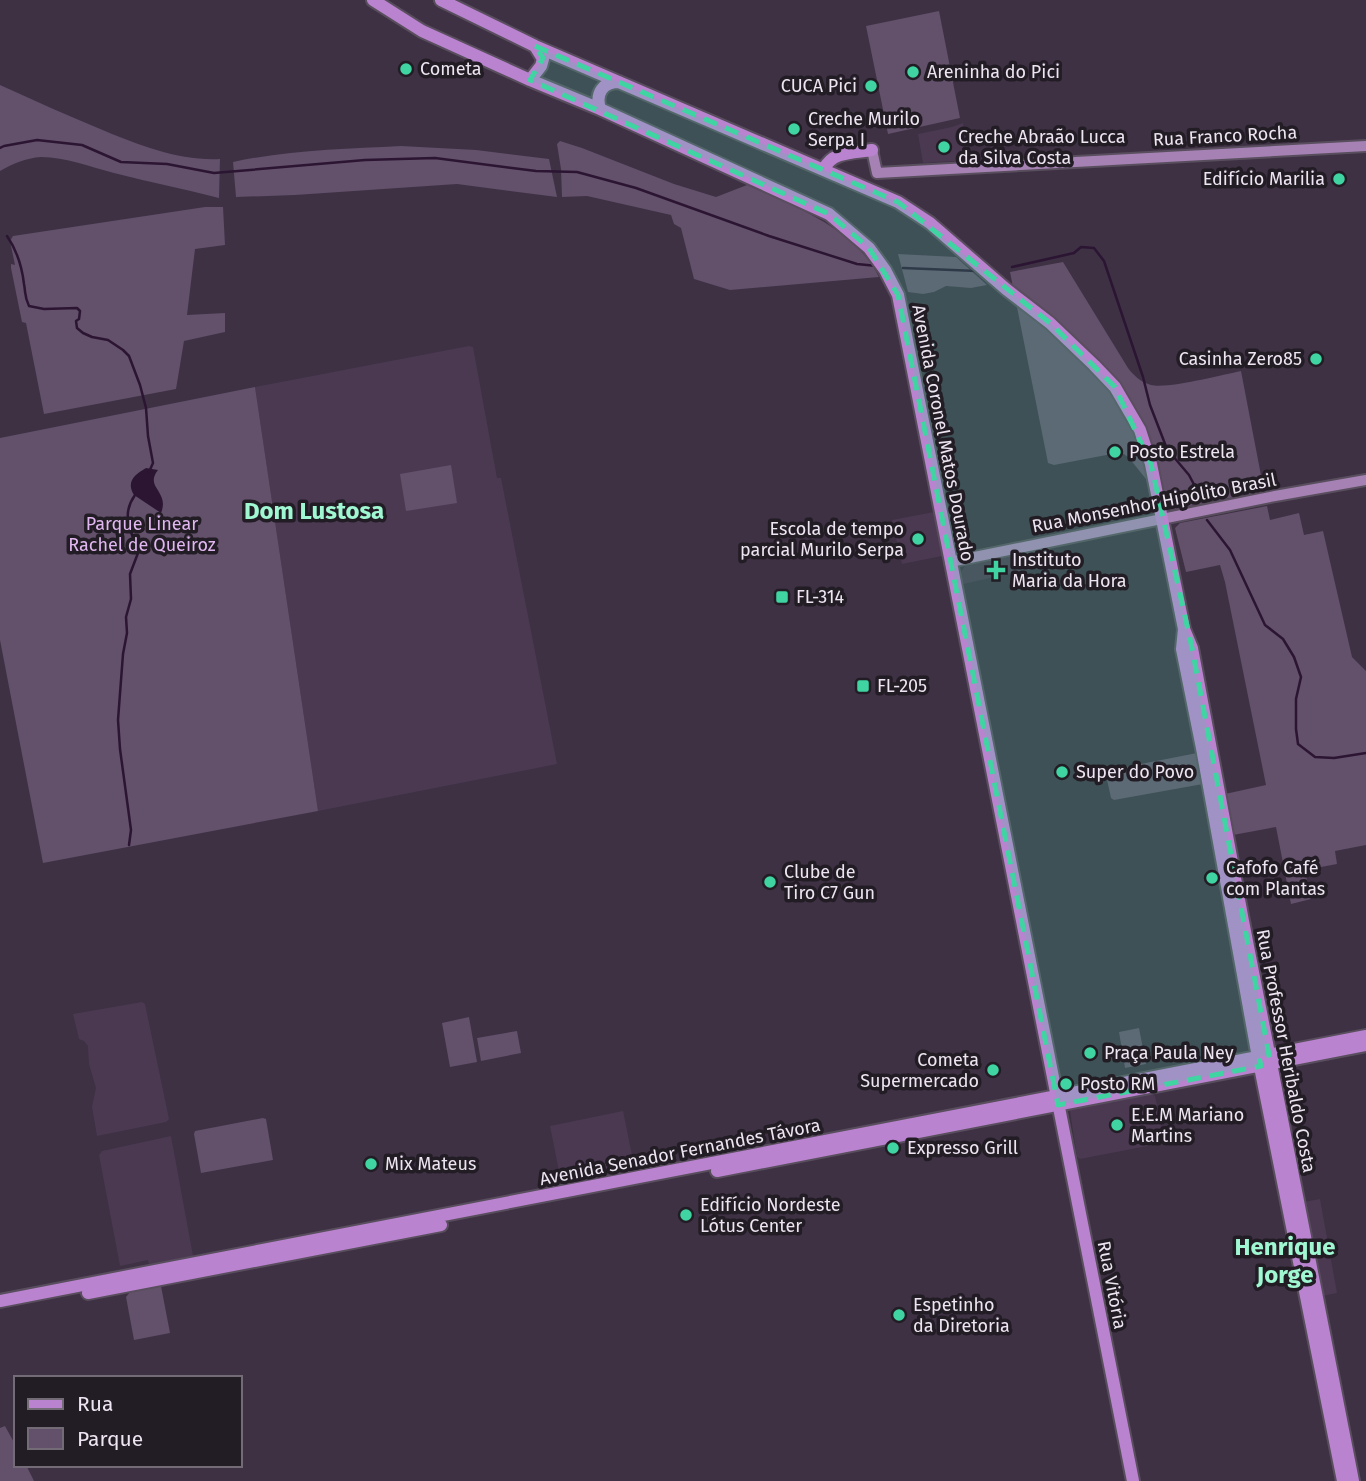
<svg xmlns="http://www.w3.org/2000/svg" width="1366" height="1481" font-family="'Fira Sans',sans-serif">
<style>
.built{fill:#4b3952}
.green{fill:#63506b}
.water{fill:#2b1533}
.lines{fill:none;stroke-linecap:round;stroke-linejoin:round}
.stream{stroke:#2b1533;stroke-width:2.5}
.secondary-casing{stroke:#594e5e;stroke-width:14}
.primary-casing{stroke:#594e5e;stroke-width:16}
.secondary{stroke:#a582b3;stroke-width:10}
.primary{stroke:#ba83cf;stroke-width:12}
.marked{fill:#3fd4a2;fill-opacity:0.2;stroke:#3fd4a2;stroke-width:5;stroke-dasharray:14 9;stroke-linejoin:round}
.poi-dot{fill:#3fd4a2;stroke:#221c24;stroke-width:2.5}
.labels{text-anchor:middle;stroke-width:7;stroke-linejoin:round;paint-order:stroke}
.poi-label{font-size:18px;fill:#ede5f1;stroke:#221c24;text-anchor:start}
.street-label{font-size:18px;fill:#ede5f1;stroke:#221c24}
.park-label{font-size:18px;fill:#e1b7f1;stroke:#221c24}
.district-label{font-size:24px;font-weight:bold;fill:#a0f8d3;stroke:#221c24}
</style>
<rect width="100%" height="100%" fill="#3e3144"/>
<path class="built" d="M 963,123 L 969,160 L 923,163 L 918,134 L 952,127 Z
M 469,346 L 473,347 L 497,478 L 501,478 L 557,764 L 318,811 L 255,387 Z
M 934,512 L 942,556 L 902,564 L 892,520 Z
M 1043,550 L 1048,553 L 1050,565 L 963,584 L 960,573 L 965,566 Z
M 142,1002 L 145,1004 L 169,1119 L 166,1122 L 97,1136 L 92,1107 L 96,1088 L 89,1064 L 88,1046 L 84,1041 L 79,1039 L 73,1014 Z
M 1150,1093 L 1155,1096 L 1164,1139 L 1163,1143 L 1080,1159 L 1077,1157 L 1070,1111 L 1073,1108 Z
M 623,1111 L 634,1165 L 631,1170 L 567,1185 L 561,1181 L 550,1126 Z
M 171,1136 L 193,1256 L 149,1264 L 148,1260 L 120,1266 L 99,1155 L 102,1151 Z
M 1320,1199 L 1337,1293 L 1322,1296 L 1304,1202 Z"/>
<path class="green" d="M 939,11 L 960,118 L 888,134 L 866,26 Z
M 0,85 C 35,101 69,116 105,131 C 141,146 180,161 220,159 L 219,198 C 184,189 149,182 114,173 C 90,167 66,157 41,157 C 26,158 12,164 0,171 Z
M 560,141 L 582,148 L 674,184 L 716,197 L 747,185 C 795,207 854,227 879,277 L 730,290 L 694,279 L 681,228 L 674,224 L 671,215 L 587,196 L 562,197 L 561,169 L 557,144 Z
M 401,146 L 476,150 L 549,159 L 557,197 L 457,184 L 295,195 L 236,197 L 233,162 C 288,150 345,149 401,146 Z
M 205,207 L 223,207 L 225,245 L 195,249 L 187,315 L 225,313 L 225,332 L 184,341 L 176,389 L 44,414 L 26,323 L 22,322 L 11,268 L 11,264 L 15,265 L 10,241 L 13,236 Z
M 898,254 L 956,257 L 987,285 L 971,288 L 946,286 L 934,292 L 923,294 L 908,292 Z
M 1063,262 L 1128,368 C 1134,376 1141,382 1151,385 C 1168,389 1221,375 1241,371 L 1264,491 L 1171,510 L 1129,458 L 1124,454 L 1117,453 L 1054,465 L 1048,463 L 1010,272 Z
M 255,387 L 318,811 L 43,863 L 0,640 L 0,438 Z
M 451,465 L 457,503 L 406,511 L 400,474 Z
M 1267,506 L 1270,520 L 1299,513 L 1304,535 L 1323,531 L 1352,657 L 1366,671 L 1366,845 L 1335,851 L 1337,864 L 1305,870 L 1311,899 L 1291,904 L 1276,827 L 1233,835 L 1225,794 L 1266,785 L 1225,582 L 1220,565 L 1186,572 L 1175,528 L 1180,523 Z
M 1197,753 L 1203,784 L 1114,800 L 1111,798 L 1106,775 L 1110,770 Z
M 469,1017 L 477,1062 L 450,1067 L 442,1023 Z
M 1139,1028 L 1146,1064 L 1125,1068 L 1119,1032 Z
M 517,1031 L 521,1053 L 481,1061 L 477,1038 Z
M 263,1118 L 266,1119 L 273,1160 L 201,1173 L 194,1134 L 195,1131 Z
M 161,1286 L 170,1333 L 134,1340 L 126,1297 L 130,1292 Z
M 5,1426 L 16,1446 L 16,1465 L 26,1465 L 34,1481 L 0,1481 L 0,1428 Z"/>
<path class="water" d="M 146,468 L 158,470 C 144,488 170,491 161,513 L 134,495 C 126,482 134,475 146,468 Z"/>
<g class="lines">
<path class="stream" d="M 0,148 L 4,146 L 37,140 L 82,145 L 121,162 L 167,164 L 214,173 L 365,160 L 435,158 L 536,171 L 577,172 L 636,188 L 769,236 L 857,264 L 877,266
M 7,236 C 16,249 22,267 24,284 C 26,295 24,295 29,306 L 44,309 L 77,308 L 80,311 L 79,319 L 76,321 L 77,328 L 83,333 L 92,337 L 108,340 L 123,350 L 129,356 L 140,385 L 146,408 L 148,436 L 153,463 L 149,472
M 1012,267 L 1074,253 L 1081,247 L 1094,248 L 1104,261 L 1143,377 L 1150,405 L 1167,449 L 1189,475 L 1200,496
M 903,268 L 977,271
M 1207,520 L 1230,550 L 1265,625 L 1283,639 L 1294,657 L 1301,677 L 1296,699 L 1296,729 L 1298,744 L 1315,757 L 1334,758 L 1366,753
M 129,845 L 131,830 L 120,749 L 118,720 L 123,654 L 127,633 L 126,617 L 131,599 L 130,574 L 138,553 C 132,531 120,516 135,495"/>
<g class="secondary-casing">
<path id="secondary" d="M 872,150 L 877,173 L 1366,146
M 950,562 L 1275,496 L 1366,480"/>
</g>
<g class="primary-casing">
<path id="primary" d="M 373,0 L 422,31 L 530,80 L 600,109 L 829,214 L 869,248 L 885,270 L 898,295 L 1133,1481
M 441,0 L 535,46 L 898,202 L 930,223 L 1006,289 L 1050,323 L 1094,365 L 1115,387 L 1140,430 L 1151,464 L 1184,629 L 1192,648 L 1243,921 L 1353,1481
M 530,80 L 541,66 L 543,59 L 535,46
M 600,109 C 595,93 603,82 619,82
M 824,169 C 832,151 854,153 872,150
M 1184,629 L 1182,649 L 1202,748 L 1257,1052 L 1343,1481
M 717,1171 L 1366,1045
M 88,1293 L 441,1225
M 0,1301 L 1366,1036"/>
</g>
<use href="#secondary" class="secondary"/>
<use href="#primary" class="primary"/>
</g>
<path class="marked" d="M 535,46 L 898,202 L 1050,323 L 1115,387 L 1151,464 L 1192,648 L 1269,1055 L 1259,1057 L 1261,1066 L 1058,1105 L 898,295 L 869,248 L 829,214 L 530,80 L 543,58 Z"/>
<g class="poi-dot">
<circle cx="406" cy="69" r="7"/>
<circle cx="913" cy="72" r="7"/>
<circle cx="871" cy="86" r="7"/>
<circle cx="794" cy="129" r="7"/>
<circle cx="944" cy="147" r="7"/>
<circle cx="1339" cy="179" r="7"/>
<circle cx="1316" cy="359" r="7"/>
<circle cx="1115" cy="452" r="7"/>
<circle cx="918" cy="539" r="7"/>
<path d="M992.5 559.5h7v7h7v7h-7v7h-7v-7h-7v-7h7z"/>
<rect x="775" y="590" width="14" height="14" rx="3.5"/>
<rect x="856" y="679" width="14" height="14" rx="3.5"/>
<circle cx="1062" cy="772" r="7"/>
<circle cx="1212" cy="878" r="7"/>
<circle cx="770" cy="882" r="7"/>
<circle cx="1090" cy="1053" r="7"/>
<circle cx="993" cy="1070" r="7"/>
<circle cx="1066" cy="1084" r="7"/>
<circle cx="1117" cy="1125" r="7"/>
<circle cx="893" cy="1148" r="7"/>
<circle cx="371" cy="1164" r="7"/>
<circle cx="686" cy="1215" r="7"/>
<circle cx="899" cy="1315" r="7"/>
</g>
<g class="labels">
<g class="poi-label">
<text x="420" y="75">Cometa</text>
<text x="927" y="78">Areninha do Pici</text>
<text x="857" y="92" text-anchor="end">CUCA Pici</text>
<text x="808" y="125">Creche Murilo<tspan x="808" dy="21">Serpa I</tspan></text>
<text x="958" y="143">Creche Abraão Lucca<tspan x="958" dy="21">da Silva Costa</tspan></text>
<text x="1325" y="185" text-anchor="end">Edifício Marilia</text>
<text x="1302" y="365" text-anchor="end">Casinha Zero85</text>
<text x="1129" y="458">Posto Estrela</text>
<text x="904" y="535" text-anchor="end">Escola de tempo<tspan x="904" dy="21">parcial Murilo Serpa</tspan></text>
<text x="1012" y="566">Instituto<tspan x="1012" dy="21">Maria da Hora</tspan></text>
<text x="796" y="603">FL-314</text>
<text x="877" y="692">FL-205</text>
<text x="1076" y="778">Super do Povo</text>
<text x="1226" y="874">Cafofo Café<tspan x="1226" dy="21">com Plantas</tspan></text>
<text x="784" y="878">Clube de<tspan x="784" dy="21">Tiro C7 Gun</tspan></text>
<text x="1104" y="1059">Praça Paula Ney</text>
<text x="979" y="1066" text-anchor="end">Cometa<tspan x="979" dy="21">Supermercado</tspan></text>
<text x="1080" y="1090">Posto RM</text>
<text x="1131" y="1121">E.E.M Mariano<tspan x="1131" dy="21">Martins</tspan></text>
<text x="907" y="1154">Expresso Grill</text>
<text x="385" y="1170">Mix Mateus</text>
<text x="700" y="1211">Edifício Nordeste<tspan x="700" dy="21">Lótus Center</tspan></text>
<text x="913" y="1311">Espetinho<tspan x="913" dy="21">da Diretoria</tspan></text>
</g>
<g class="street-label">
<text transform="translate(1225 136) rotate(-3)" y="6">Rua Franco Rocha</text>
<text transform="translate(943 433) rotate(79)" y="6">Avenida Coronel Matos Dourado</text>
<text transform="translate(1154 503) rotate(-11)" y="6">Rua Monsenhor Hipólito Brasil</text>
<text transform="translate(1286 1051) rotate(79)" y="6">Rua Professor Heribaldo Costa</text>
<text transform="translate(680 1152) rotate(-11)" y="6">Avenida Senador Fernandes Távora</text>
<text transform="translate(1112 1285) rotate(79)" y="6">Rua Vitória</text>
</g>
<g class="park-label">
<text x="142" y="530">Parque Linear<tspan x="142" dy="21">Rachel de Queiroz</tspan></text>
</g>
<g class="district-label">
<text x="314" y="519">Dom Lustosa</text>
<text x="1285" y="1255">Henrique<tspan x="1285" dy="28">Jorge</tspan></text>
</g>
</g>
<rect x="14" y="1376" width="228" height="91" fill="#221c24" stroke="#736c76" stroke-width="2"/>
<rect x="28" y="1399" width="35" height="10" fill="#ba83cf" stroke="#736c76" stroke-width="2"/>
<text x="77" y="1411" font-size="21" fill="#ede5f1">Rua</text>
<rect x="28" y="1428" width="35" height="21" fill="#63506b" stroke="#736c76" stroke-width="2"/>
<text x="77" y="1446" font-size="21" fill="#ede5f1">Parque</text>
</svg>
